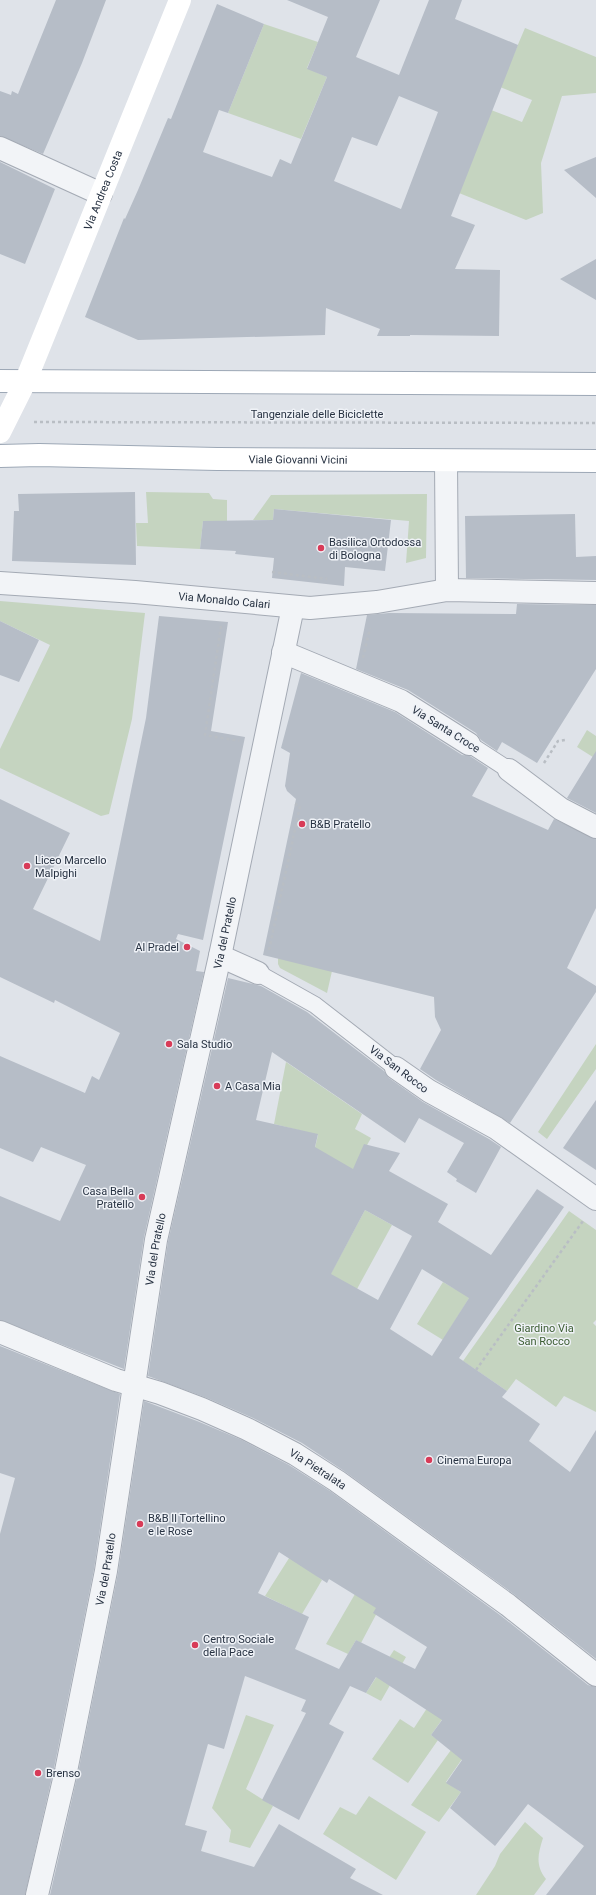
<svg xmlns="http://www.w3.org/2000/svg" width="596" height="1895" font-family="Roboto,sans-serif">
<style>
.green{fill:#c5d4c0}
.building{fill:#b6bdc7;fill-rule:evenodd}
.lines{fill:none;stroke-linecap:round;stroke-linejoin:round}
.lane-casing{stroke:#a4aab4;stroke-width:18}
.street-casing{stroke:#a4aab4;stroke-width:24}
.primary-casing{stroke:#9da8b6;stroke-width:24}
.path{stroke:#b9bec4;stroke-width:2.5;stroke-dasharray:3 3;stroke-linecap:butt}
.lane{stroke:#f2f4f7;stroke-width:16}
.street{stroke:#f2f4f7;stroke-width:22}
.secondary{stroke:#fff;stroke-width:22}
.primary{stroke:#fff;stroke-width:22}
.poi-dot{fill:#d83b58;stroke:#eff2f7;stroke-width:1.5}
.labels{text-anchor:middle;stroke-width:3;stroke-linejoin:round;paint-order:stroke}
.street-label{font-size:11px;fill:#273242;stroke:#eff2f7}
.poi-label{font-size:11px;fill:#273242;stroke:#eff2f7;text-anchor:start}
.park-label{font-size:11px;fill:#3d5e33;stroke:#eff2f7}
</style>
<rect width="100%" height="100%" fill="#dfe3e9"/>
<path class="green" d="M 264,24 L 318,42 L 307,68 L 327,77 L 301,139 L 228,113 Z
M 525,28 L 596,57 L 596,93 L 562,96 L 541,163 L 543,213 L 526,220 L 459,193 L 491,110 L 522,122 L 532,100 L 500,87 Z
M 146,492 L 209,493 L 213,499 L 227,500 L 227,521 L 203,521 L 200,549 L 137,546 L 136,523 L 148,523 Z
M 427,494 L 426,558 L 406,563 L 409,521 L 274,509 L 273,520 L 253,520 L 271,495 Z
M 0,601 L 145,613 L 132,719 L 109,814 L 101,816 L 0,768 L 0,749 L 50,645 L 0,621 Z
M 587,730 L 596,736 L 596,759 L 577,747 Z
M 278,958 L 332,971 L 327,993 L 280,968 L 278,964 Z
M 596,1044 L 596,1069 L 547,1139 L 538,1132 Z
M 286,1062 L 362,1114 L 355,1129 L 371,1138 L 353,1170 L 313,1156 L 318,1135 L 274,1124 Z
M 365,1210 L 392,1225 L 357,1289 L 310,1312 Z
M 569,1211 L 596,1230 L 596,1320 L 593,1323 L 596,1326 L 596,1412 L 564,1396 L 556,1407 L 516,1379 L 507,1391 L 463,1361 Z
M 443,1282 L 455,1289 L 476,1287 L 443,1340 L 417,1324 Z
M 291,1555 L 322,1580 L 302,1614 L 265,1596 Z
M 355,1594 L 379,1609 L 361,1643 L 356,1640 L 348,1654 L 326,1644 Z
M 394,1650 L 406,1657 L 381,1701 L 366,1693 Z
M 435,1696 L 451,1707 L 431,1735 L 438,1740 L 408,1783 L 372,1759 L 400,1719 L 414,1728 Z
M 246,1715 L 274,1725 L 246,1789 L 273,1806 L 250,1848 L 229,1842 L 231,1830 L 212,1808 Z
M 467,1728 L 478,1736 L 446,1782 L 461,1792 L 439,1822 L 411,1805 Z
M 369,1796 L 426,1832 L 396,1880 L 323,1834 L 340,1807 L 356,1815 Z
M 525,1822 L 543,1838 C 538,1854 535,1865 546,1879 L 534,1895 L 476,1895 L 495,1866 L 500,1854 Z"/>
<path class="building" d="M 56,0 L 106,0 L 82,63 L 43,154 L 0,136 L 0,91 L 11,95 L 12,91 L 18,94 Z
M 287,0 L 380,0 L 356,57 L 399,75 L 429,0 L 462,0 L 455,19 L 518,45 L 451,216 L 475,225 L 455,269 L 500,270 L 499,336 L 410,335 L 410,336 L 377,336 L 380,329 L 326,308 L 325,335 L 138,340 L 85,317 L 124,218 L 125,219 L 138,190 L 168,118 L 171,119 L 217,4 L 264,24 L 228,113 L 219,110 L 203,152 L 272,177 L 280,159 L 291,164 L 327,77 L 307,69 L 328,17 ZM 399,96 L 438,112 L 401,209 L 334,181 L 352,137 L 377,146 Z
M 596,157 L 596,198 L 564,170 Z
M 0,162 L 55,189 L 25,264 L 0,254 Z
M 596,259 L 596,300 L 560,279 Z
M 135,492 L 136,565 L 12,561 L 14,511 L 19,511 L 18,494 Z
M 274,509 L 391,520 L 385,571 L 345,567 L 344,586 L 272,578 L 274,558 L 235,554 L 236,551 L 200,549 L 203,521 L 273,520 Z
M 575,514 L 576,557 L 596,556 L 596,580 L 466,578 L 465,516 Z
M 517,604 L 596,605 L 596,669 L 537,763 L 502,742 L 497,751 L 481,740 L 476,733 L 408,690 L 356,669 L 367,615 L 389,613 L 516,614 Z
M 159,616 L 228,622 L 211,731 L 245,737 L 203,940 L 178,934 L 176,939 L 200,951 L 196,971 L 204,972 L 144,1237 L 124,1369 L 0,1320 L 0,1196 L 60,1221 L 86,1165 L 41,1147 L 33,1162 L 0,1148 L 0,1056 L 85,1093 L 92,1076 L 99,1080 L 120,1033 L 55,1000 L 54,1003 L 0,977 L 0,799 L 70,833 L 33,909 L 100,941 L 146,718 Z
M 0,621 L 39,640 L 19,682 L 0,675 Z
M 301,673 L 395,712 L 462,755 L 470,756 L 488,768 L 472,796 L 548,830 L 554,819 L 596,839 L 596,908 L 567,968 L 596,986 L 596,992 L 510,1123 L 436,1080 L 420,1069 L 441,1030 L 435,1017 L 434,997 L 263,955 L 296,799 L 287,791 L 285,786 L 290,753 L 281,748 Z
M 596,751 L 596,813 L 567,798 Z
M 228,978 L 261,986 L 307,1012 L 384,1071 L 389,1078 L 423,1102 L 489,1139 L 501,1147 L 476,1193 L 456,1181 L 457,1179 L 447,1172 L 464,1143 L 419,1118 L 405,1143 L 272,1052 L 256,1120 L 318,1134 L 315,1147 L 353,1169 L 364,1144 L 400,1153 L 389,1171 L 448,1204 L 438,1222 L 491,1255 L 537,1189 L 564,1207 L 459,1358 L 507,1391 L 502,1397 L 540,1424 L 529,1441 L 570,1472 L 596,1430 L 596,1659 L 515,1595 L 344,1471 L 302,1443 L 253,1418 L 207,1398 L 148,1376 L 168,1242 ZM 365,1210 L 412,1236 L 378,1300 L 331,1274 ZM 422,1269 L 469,1298 L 432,1356 L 390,1329 Z
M 596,1100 L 596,1170 L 563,1148 Z
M 0,1346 L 120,1394 L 94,1569 L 54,1768 L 25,1895 L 0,1895 L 0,1534 L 15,1478 L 0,1473 Z
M 144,1401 L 197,1421 L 242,1440 L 289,1465 L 330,1491 L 500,1615 L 588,1685 L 596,1687 L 596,1895 L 546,1895 L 584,1846 L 528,1804 L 495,1846 L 450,1808 L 461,1792 L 446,1783 L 462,1760 L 431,1735 L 442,1720 L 376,1677 L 366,1693 L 350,1686 L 329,1724 L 344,1732 L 299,1820 L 262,1800 L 306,1713 L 301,1711 L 306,1700 L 245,1676 L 224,1749 L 208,1744 L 185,1825 L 207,1831 L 201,1851 L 254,1867 L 279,1824 L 356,1869 L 350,1878 L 383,1895 L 50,1895 L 78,1773 L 118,1573 ZM 279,1552 L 327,1583 L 329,1579 L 376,1608 L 373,1613 L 427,1647 L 415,1669 L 356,1640 L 339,1669 L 295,1649 L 309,1617 L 258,1593 Z"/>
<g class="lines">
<g class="lane-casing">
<path id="lane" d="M 469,744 L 509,770
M 258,973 L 315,1005 L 396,1068"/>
</g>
<g class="street-casing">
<g id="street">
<path d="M 0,148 L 101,194"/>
<path d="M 446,461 L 447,590"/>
<path id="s1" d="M 0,583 L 135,592 L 310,608 L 377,602 L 447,590 L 596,593"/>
<path d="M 283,652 L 401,701 L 469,744"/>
<path d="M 509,770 L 561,809 L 596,827"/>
<path d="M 220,956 L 258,973"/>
<path d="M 396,1068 L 429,1091 L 496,1128 L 596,1199"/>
<path id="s2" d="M 0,1332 L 116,1380 L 160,1393 L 202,1409 L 247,1429 L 295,1454 L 337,1481 L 508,1605 L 596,1675"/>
<path id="s3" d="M 37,1895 L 66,1771 L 106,1571 L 156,1240 L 220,956 L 293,607"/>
</g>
</g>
<g class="primary-casing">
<g id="primary">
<path d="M 0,381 L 596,384"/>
<path id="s5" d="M 0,456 L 39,455 L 217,459 L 596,461"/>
</g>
</g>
<path class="path" d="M 34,422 L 596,423
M 272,572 L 327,579
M 221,626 L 205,735 L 239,741
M 363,658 L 370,628
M 544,763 L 558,741 L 565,740
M 269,950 L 300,806 L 295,804
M 476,1370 L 583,1221"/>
<use href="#lane" class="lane"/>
<use href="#street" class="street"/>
<path class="secondary" id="s4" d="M 0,432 L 26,380 L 180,0"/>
<use href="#primary" class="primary"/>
</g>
<g class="poi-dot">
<circle cx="321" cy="548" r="4"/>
<circle cx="302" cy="824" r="4"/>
<circle cx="27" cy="866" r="4"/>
<circle cx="187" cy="947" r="4"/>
<circle cx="169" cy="1044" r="4"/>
<circle cx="217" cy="1086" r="4"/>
<circle cx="142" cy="1197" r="4"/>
<circle cx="429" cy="1460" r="4"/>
<circle cx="140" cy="1524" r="4"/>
<circle cx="195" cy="1645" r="4"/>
<circle cx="38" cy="1773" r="4"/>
</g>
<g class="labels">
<g class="street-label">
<text dy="4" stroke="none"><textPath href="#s4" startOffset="263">Via Andrea Costa</textPath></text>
<text x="317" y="418">Tangenziale delle Biciclette</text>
<text dy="4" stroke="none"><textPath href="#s5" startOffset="298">Viale Giovanni Vicini</textPath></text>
<text dy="4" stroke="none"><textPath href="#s1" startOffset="225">Via Monaldo Calari</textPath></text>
<text transform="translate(446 729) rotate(32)" y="4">Via Santa Croce</text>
<text dy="4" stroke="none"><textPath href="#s3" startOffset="981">Via del Pratello</textPath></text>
<text transform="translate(399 1069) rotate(37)" y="4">Via San Rocco</text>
<text dy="4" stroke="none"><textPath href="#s3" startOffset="657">Via del Pratello</textPath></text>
<text dy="4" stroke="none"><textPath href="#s2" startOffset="347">Via Pietralata</textPath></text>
<text dy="4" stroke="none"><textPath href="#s3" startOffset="333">Via del Pratello</textPath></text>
</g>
<g class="poi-label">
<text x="329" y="546">Basilica Ortodossa<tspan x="329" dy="13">di Bologna</tspan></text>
<text x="310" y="828">B&amp;B Pratello</text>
<text x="35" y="864">Liceo Marcello<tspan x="35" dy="13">Malpighi</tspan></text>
<text x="179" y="951" text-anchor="end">Al Pradel</text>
<text x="177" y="1048">Sala Studio</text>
<text x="225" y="1090">A Casa Mia</text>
<text x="134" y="1195" text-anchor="end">Casa Bella<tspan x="134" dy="13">Pratello</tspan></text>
<text x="437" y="1464">Cinema Europa</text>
<text x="148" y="1522">B&amp;B Il Tortellino<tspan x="148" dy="13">e le Rose</tspan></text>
<text x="203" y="1643">Centro Sociale<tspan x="203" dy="13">della Pace</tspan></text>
<text x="46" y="1777">Brenso</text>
</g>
<g class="park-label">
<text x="544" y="1332">Giardino Via<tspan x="544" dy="13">San Rocco</tspan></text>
</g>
</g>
</svg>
